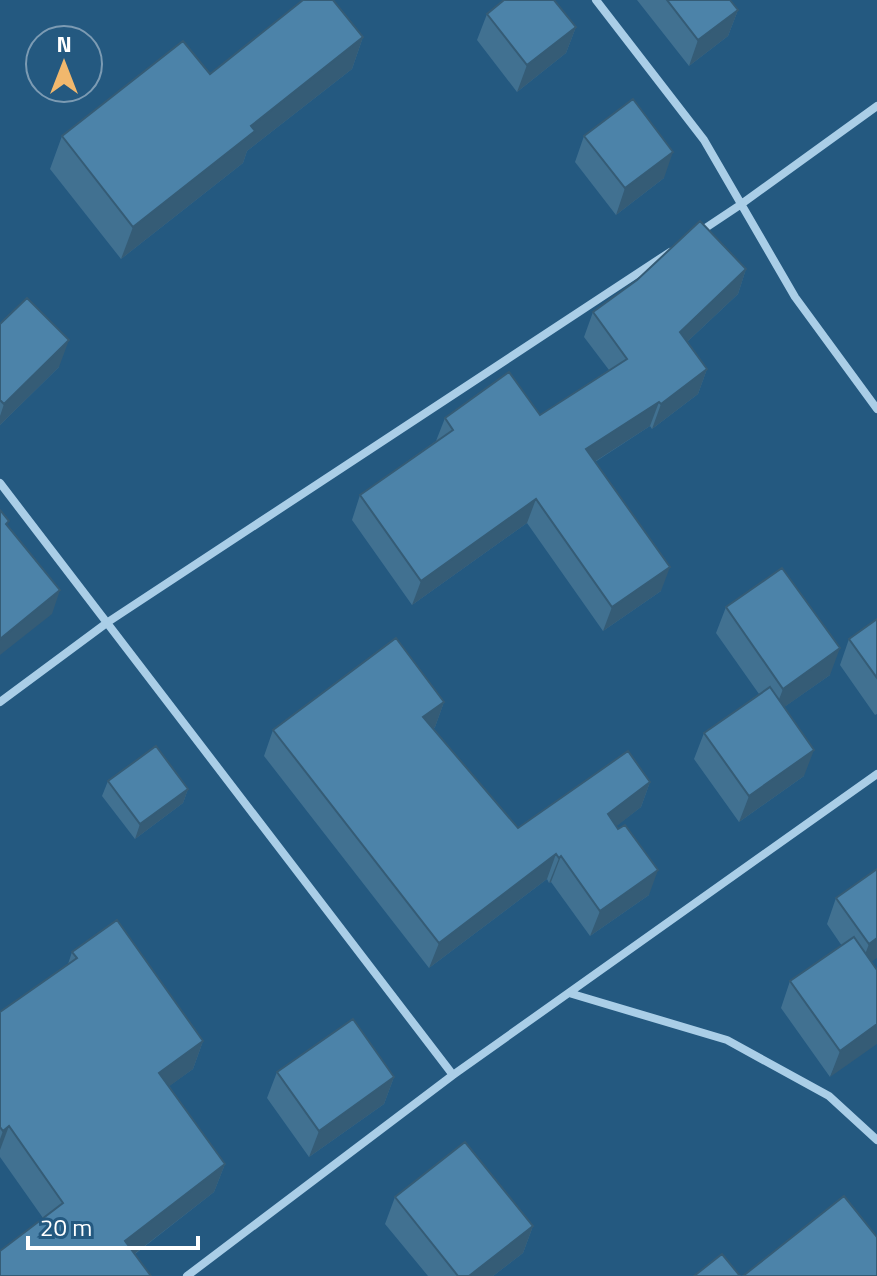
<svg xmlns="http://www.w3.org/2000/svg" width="877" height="1276" font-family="'Titillium Web',sans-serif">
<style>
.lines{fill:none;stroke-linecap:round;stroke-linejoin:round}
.street{stroke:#aacee7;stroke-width:8}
.wall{fill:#417191}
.shaded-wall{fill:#355c76}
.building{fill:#4c83a9;stroke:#355c76;stroke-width:2}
</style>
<rect width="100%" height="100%" fill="#245980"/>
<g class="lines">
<path class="street" d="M 596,0 L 704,140 L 795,297 L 877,409
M 698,233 L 740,205 L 877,106
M 0,483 L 453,1075
M 0,702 L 108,622 L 670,252
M 569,993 L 727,1040 L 829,1096 L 877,1140
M 187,1276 L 453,1075 L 877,774"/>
</g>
<path class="wall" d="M 637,0 L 730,0 L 738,10 L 728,36 L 689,66 Z
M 487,14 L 576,27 L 566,53 L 517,92 L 477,40 Z
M 363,37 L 352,69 L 247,151 L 243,163 L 121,259 L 50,169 L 62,136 L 210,74 Z
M 584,136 L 664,178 L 616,215 L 575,162 Z
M 746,269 L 738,294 L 687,342 L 707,369 L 698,394 L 652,429 L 650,426 L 595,462 L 661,591 L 603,631 L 527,523 L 412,605 L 352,520 L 360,495 L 436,441 L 445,418 L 540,415 L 609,370 L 584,337 L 593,312 Z
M 0,324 L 59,367 L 0,425 Z
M 726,607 L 830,675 L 784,707 L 804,776 L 739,822 L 694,759 L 704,733 L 759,694 L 716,633 Z
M 877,619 L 877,714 L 875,715 L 840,665 L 849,639 Z
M 444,702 L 435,727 L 433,729 L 518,828 L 650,782 L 641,807 L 616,826 L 649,895 L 590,936 L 551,882 L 549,883 L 547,879 L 429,968 L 264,756 L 273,730 Z
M 108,781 L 188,789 L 183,803 L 135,839 L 102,796 Z
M 877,869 L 871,962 L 877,970 L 830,1077 L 781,1008 L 790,981 L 842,946 L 827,924 L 836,898 Z
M 72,952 L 203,1041 L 193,1069 L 169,1086 L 225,1164 L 214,1192 L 135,1254 L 43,1218 L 0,1157 L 0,1012 L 68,964 Z
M 277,1072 L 394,1077 L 384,1104 L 309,1157 L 267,1098 Z
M 395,1197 L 533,1226 L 523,1253 L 493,1276 L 428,1276 L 385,1224 Z"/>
<path class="shaded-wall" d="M 738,10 L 728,36 L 689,66 L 698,40 Z
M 576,27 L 566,53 L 517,92 L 527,65 Z
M 363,37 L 352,69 L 247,151 L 243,163 L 121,259 L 133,227 L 251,126 Z
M 673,152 L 664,178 L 616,215 L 625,188 Z
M 746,269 L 738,294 L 671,357 L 680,332 Z
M 69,340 L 59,367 L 0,425 L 0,416 L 4,404 Z
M 707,369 L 698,394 L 652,429 L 661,404 Z
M 659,402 L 650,426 L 577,473 L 586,449 Z
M 536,499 L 527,523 L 412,605 L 421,581 Z
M 670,567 L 661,591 L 603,631 L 612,607 Z
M 60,590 L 52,614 L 0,655 L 0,639 Z
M 840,648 L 830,675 L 773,715 L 783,689 Z
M 444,702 L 435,727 L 414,743 L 423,717 Z
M 814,750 L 804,776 L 739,822 L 749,796 Z
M 650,782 L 641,807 L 599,840 L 608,814 Z
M 188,789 L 183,803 L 135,839 L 140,824 Z
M 556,854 L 547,879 L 429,968 L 439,943 Z
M 561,856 L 551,882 L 549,883 L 559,858 Z
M 658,870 L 649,895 L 590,936 L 600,911 Z
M 877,938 L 877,958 L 859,970 L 869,944 Z
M 877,1024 L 877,1044 L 830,1077 L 840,1051 Z
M 203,1041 L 193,1069 L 149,1101 L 159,1073 Z
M 394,1077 L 384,1104 L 309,1157 L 319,1131 Z
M 9,1126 L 0,1150 L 0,1139 L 3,1131 Z
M 225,1164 L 214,1192 L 115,1269 L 125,1241 Z
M 533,1226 L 523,1253 L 493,1276 L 469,1276 Z"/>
<path class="building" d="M 303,0 L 333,0 L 363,37 L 251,126 L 255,131 L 133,227 L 62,136 L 183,41 L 210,74 Z
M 504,0 L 554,0 L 576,27 L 527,65 L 487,14 Z
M 667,0 L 730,0 L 738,10 L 698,40 Z
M 633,99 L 673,152 L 625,188 L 584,136 Z
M 700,221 L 746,269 L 680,332 L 707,369 L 661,404 L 659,402 L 586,449 L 670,567 L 612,607 L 536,499 L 421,581 L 360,495 L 453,430 L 445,418 L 509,372 L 540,415 L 627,359 L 593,312 L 637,280 Z
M 27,298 L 69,340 L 4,404 L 0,400 L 0,324 Z
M 0,510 L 9,521 L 6,524 L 60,590 L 0,639 Z
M 782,568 L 840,648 L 783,689 L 726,607 Z
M 877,619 L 877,678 L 849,639 Z
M 396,638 L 444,702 L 423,717 L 518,828 L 628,751 L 650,782 L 608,814 L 618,829 L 625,825 L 658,870 L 600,911 L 561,856 L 559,858 L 556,854 L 439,943 L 273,730 Z
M 770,687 L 814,750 L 749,796 L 704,733 Z
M 156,746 L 188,789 L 140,824 L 108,781 Z
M 877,869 L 877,938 L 869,944 L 836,898 Z
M 117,920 L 203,1041 L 159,1073 L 225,1164 L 125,1241 L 151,1276 L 0,1276 L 0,1251 L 63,1203 L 9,1126 L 3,1131 L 0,1127 L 0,1012 L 77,958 L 72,952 Z
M 854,937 L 877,970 L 877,1024 L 840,1051 L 790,981 Z
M 353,1019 L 394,1077 L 319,1131 L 277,1072 Z
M 465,1142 L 533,1226 L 469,1276 L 458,1276 L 395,1197 Z
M 844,1196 L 877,1237 L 877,1276 L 743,1276 Z
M 722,1254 L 740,1276 L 694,1276 Z"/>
<g transform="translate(64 64)"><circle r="38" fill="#245980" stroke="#7c9bb3" stroke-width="2"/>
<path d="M0-6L14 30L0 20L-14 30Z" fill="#f1b86d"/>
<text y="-12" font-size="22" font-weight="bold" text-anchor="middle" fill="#ffffff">N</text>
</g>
<path d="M28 1236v12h170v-12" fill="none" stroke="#ffffff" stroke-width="4"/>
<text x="40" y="1236" font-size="24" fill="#ffffff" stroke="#245980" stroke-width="6" paint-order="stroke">20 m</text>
</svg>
